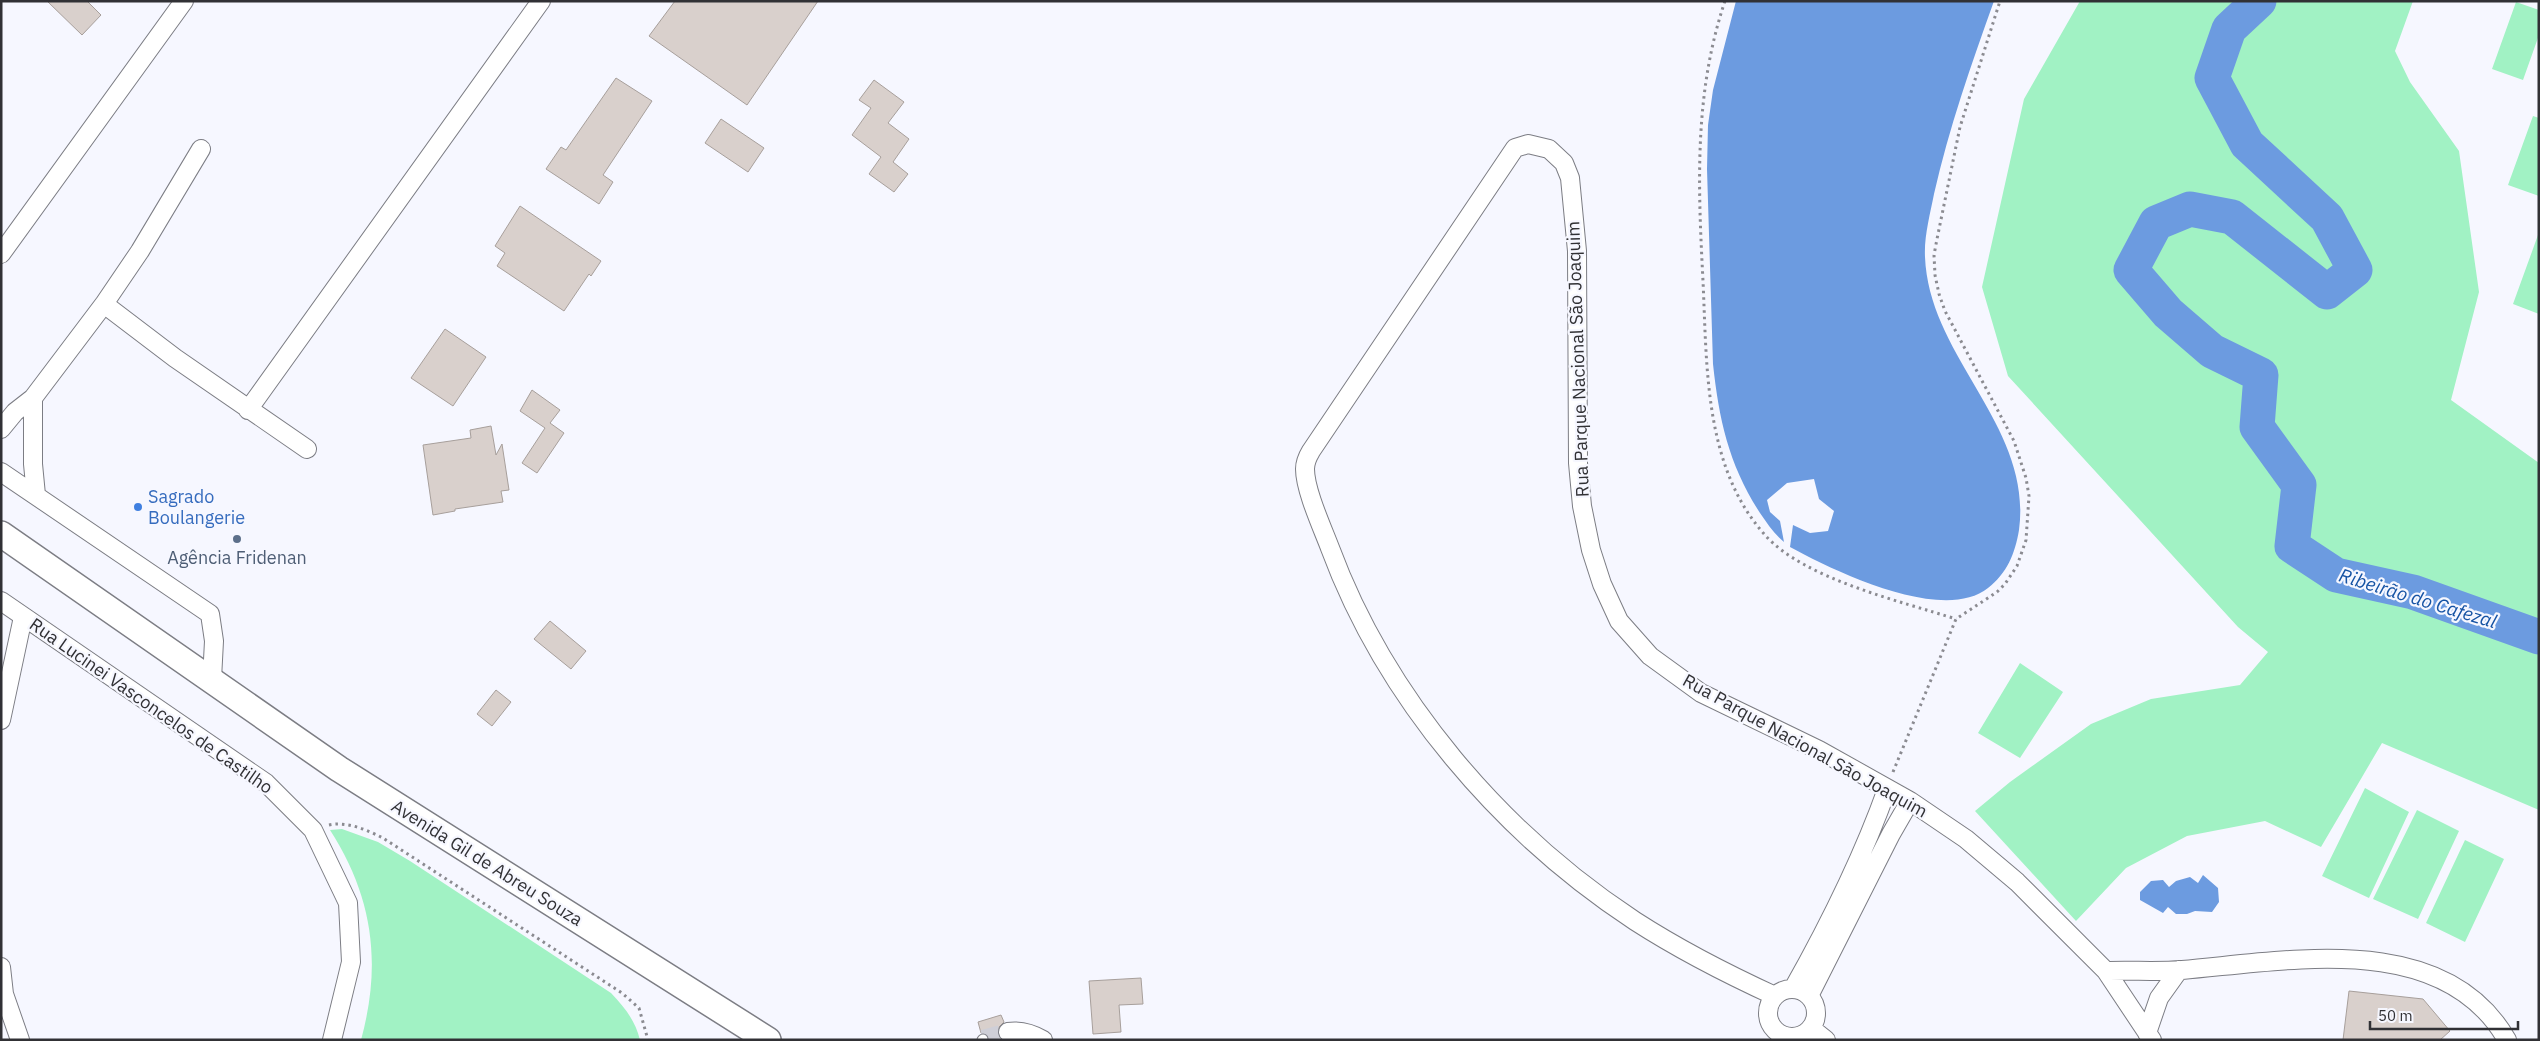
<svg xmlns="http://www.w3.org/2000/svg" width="2540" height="1041" font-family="'IBM Plex Sans',sans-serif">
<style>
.green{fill:#a1f2c4}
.water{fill:#6c9be0}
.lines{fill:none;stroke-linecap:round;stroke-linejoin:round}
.river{stroke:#6c9be0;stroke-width:35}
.building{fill:#d9d0cc;stroke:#a79f9b}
.street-tunnel{stroke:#cfcfd7;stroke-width:18;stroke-dasharray:18 9;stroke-linecap:butt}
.lane-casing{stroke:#7c7d84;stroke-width:11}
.street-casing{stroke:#7c7d84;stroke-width:20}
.secondary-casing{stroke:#7c7d84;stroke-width:28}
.path{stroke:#8b8b91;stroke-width:3;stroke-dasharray:2.5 4;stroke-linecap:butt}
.lane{stroke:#fff;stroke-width:9}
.street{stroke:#fff;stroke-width:18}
.secondary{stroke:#fff;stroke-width:25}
.shop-dot{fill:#3f7fe0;stroke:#f6f7ff;stroke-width:2}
.service-dot{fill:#5c6f8a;stroke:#f6f7ff;stroke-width:2}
.labels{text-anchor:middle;stroke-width:4.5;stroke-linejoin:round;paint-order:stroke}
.street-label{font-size:18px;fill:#313135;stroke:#f6f7ff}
.shop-label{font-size:18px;fill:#366cbe;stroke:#f6f7ff;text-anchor:start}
.service-label{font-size:18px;fill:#4e5e75;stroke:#f6f7ff}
.water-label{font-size:19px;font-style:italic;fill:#1653a4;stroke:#f6f7ff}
</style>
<rect width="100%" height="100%" fill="#f6f7ff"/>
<path class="green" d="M 2080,1 L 2413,1 L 2395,51 L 2410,82 L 2459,151 L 2479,292 L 2451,400 L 2539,463 L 2539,810 L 2382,743 L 2321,847 L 2265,821 L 2187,836 L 2126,868 L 2076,921 L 1975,811 L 2010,782 L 2091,724 L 2151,699 L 2240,685 L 2268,652 L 2238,627 L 2008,376 L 1982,287 L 2024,99 Z
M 2516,2 L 2539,10 L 2539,35 L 2523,80 L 2492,69 Z
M 2533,116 L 2539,118 L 2539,196 L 2508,185 Z
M 2538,235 L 2539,235 L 2539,314 L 2513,304 Z
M 2020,663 L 2063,692 L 2020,758 L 1978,733 Z
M 2365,788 L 2409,812 L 2369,898 L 2322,876 Z
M 2417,810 L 2459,831 L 2418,919 L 2373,899 Z
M 342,829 L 378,842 L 410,861 L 611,993 C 625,1008 635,1020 640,1040 L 361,1040 C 382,963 373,897 330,830 Z
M 2465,840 L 2504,859 L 2465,942 L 2426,923 Z"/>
<path class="water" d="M 1736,1 L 1994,1 C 1971,65 1949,128 1934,194 C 1930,215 1924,236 1925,257 C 1929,358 2033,426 2019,530 C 2015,554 2007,573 1988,588 C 1943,624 1834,571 1790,547 L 1793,525 L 1810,533 L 1828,531 L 1834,511 L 1819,499 L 1814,479 L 1787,483 L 1767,500 L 1770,512 L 1780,521 L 1784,542 C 1774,534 1767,523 1760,513 C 1729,465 1719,420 1713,364 L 1707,169 L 1708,125 L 1713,90 Z
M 2203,875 L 2218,888 L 2219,902 L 2212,912 L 2195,911 L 2187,914 L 2176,914 L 2168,907 L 2163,913 L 2140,900 L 2140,892 L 2151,881 L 2163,880 L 2169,887 L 2176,881 L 2190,877 L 2198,883 Z"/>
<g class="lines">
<path class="river" d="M 2259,1 L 2229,29 L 2212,78 L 2247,144 L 2327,218 L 2355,270 L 2327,292 L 2232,217 L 2190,209 L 2156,223 L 2131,270 L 2168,313 L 2212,351 L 2261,375 L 2257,427 L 2299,485 L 2292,546 L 2336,575 L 2413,592 L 2539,637"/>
</g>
<path class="building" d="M 47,1 L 87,1 L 101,15 L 82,35 Z
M 675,1 L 818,1 L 747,105 L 649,36 Z
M 616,78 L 652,101 L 603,175 L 613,182 L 599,204 L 546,169 L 561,147 L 566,150 Z
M 874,80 L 904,102 L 888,123 L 909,139 L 893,162 L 908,174 L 894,192 L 869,174 L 881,157 L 852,135 L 871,108 L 859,100 Z
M 721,119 L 764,148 L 748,172 L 705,143 Z
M 520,206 L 601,261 L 591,276 L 589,274 L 564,311 L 497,266 L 505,253 L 495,246 Z
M 445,329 L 486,357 L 453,406 L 411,378 Z
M 532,390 L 560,410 L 550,423 L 564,433 L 537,473 L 522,463 L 545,428 L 520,411 Z
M 491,426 L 496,455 L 502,444 L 509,490 L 501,491 L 503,502 L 455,509 L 455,511 L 433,515 L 423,445 L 471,438 L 470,430 Z
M 550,621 L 586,651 L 571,669 L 534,639 Z
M 496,690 L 511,702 L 492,726 L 477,714 Z
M 1141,978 L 1143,1004 L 1119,1005 L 1121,1032 L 1093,1034 L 1089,981 Z
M 2349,991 L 2423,999 L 2450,1031 L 2440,1040 L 2343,1040 Z
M 1001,1015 L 1004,1022 L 999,1027 L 997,1033 L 1001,1040 L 989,1040 L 987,1034 L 981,1033 L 978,1022 Z"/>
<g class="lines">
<path class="street-tunnel" d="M 983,1039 L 1008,1032"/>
<g class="lane-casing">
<path id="lane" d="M 982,1040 L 983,1039"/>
</g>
<g class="street-casing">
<path id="street" d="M 1,254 L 184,1
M 104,304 L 175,358 L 307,449
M 33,398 L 33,464 L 36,495
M 248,410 L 541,1
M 1,429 L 15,412 L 33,398 L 104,304 L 140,251 L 201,149
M 1,472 L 210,614 L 214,641 L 212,679
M 1,601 L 266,783 L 313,830 L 348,903 L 351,962 L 332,1040
M 1,720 L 23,617
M 1,967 L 4,994 L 20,1040
M 2106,971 C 2131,970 2157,972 2182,970 C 2288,961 2444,929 2507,1040
M1768 1013a24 24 0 1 1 48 0a24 24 0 1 1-48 0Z
M 1793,989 C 1829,925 1862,859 1887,789
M 1775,996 C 1727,974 1680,950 1635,921 C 1501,833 1386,699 1330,548 C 1322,527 1305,490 1305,469 C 1305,463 1308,456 1311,451 L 1515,148 L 1528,144 L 1549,149 L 1564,163 L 1570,178 L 1577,251 L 1578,463 L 1582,506 L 1591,550 L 1602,584 L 1619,621 L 1650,656 L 1701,693 L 1819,750 L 1910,801 L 1966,839 L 2017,882 L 2106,971 L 2152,1040
M 1809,996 L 1891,834 L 1910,801
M 1811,1028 L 1826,1040
M 1008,1032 C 1021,1030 1031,1033 1043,1040
M 2147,1033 L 2159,998 L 2179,970"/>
</g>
<g class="secondary-casing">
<path id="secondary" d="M 1,534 L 339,769 L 768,1040"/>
</g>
<path class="path" d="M 1725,1 C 1694,93 1698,185 1703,281 C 1707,367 1704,467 1765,535 C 1804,579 1900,601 1956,619
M 1893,772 L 1956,619 L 1997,592 L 2005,584 L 2017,566 L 2026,540 L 2029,496 L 2026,478 L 2014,441 L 1945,311 L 1939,294 L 1935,275 L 1934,255 L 1937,239 L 1960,127 L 2000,1
M 329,825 C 347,821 367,830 383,838 L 622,993 L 639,1008 L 648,1040"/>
<use href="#lane" class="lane"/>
<use href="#street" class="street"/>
<use href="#secondary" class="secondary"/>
</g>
<circle class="shop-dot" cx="138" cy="507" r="5"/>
<circle class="service-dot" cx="237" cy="539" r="5"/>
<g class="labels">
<g class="street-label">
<text transform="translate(1578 359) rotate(-92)" y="6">Rua Parque Nacional São Joaquim</text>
<text transform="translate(151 706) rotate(35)" y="6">Rua Lucinei Vasconcelos de Castilho</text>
<text transform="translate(1805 746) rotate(29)" y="6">Rua Parque Nacional São Joaquim</text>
<text transform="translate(487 863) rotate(32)" y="6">Avenida Gil de Abreu Souza</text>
</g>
<g class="shop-label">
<text x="148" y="503">Sagrado<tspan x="148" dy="21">Boulangerie</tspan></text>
</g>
<g class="service-label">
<text x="237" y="564">Agência Fridenan</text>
</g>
<g class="water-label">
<text transform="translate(2418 598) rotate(17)" y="7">Ribeirão do Cafezal</text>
</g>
</g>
<rect width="2540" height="1041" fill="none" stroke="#313135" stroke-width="5"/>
<path d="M2370 1021v8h148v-8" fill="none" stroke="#313135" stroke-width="2.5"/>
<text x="2378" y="1021" font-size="15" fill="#313135" stroke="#f6f7ff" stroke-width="4" paint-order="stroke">50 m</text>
</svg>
